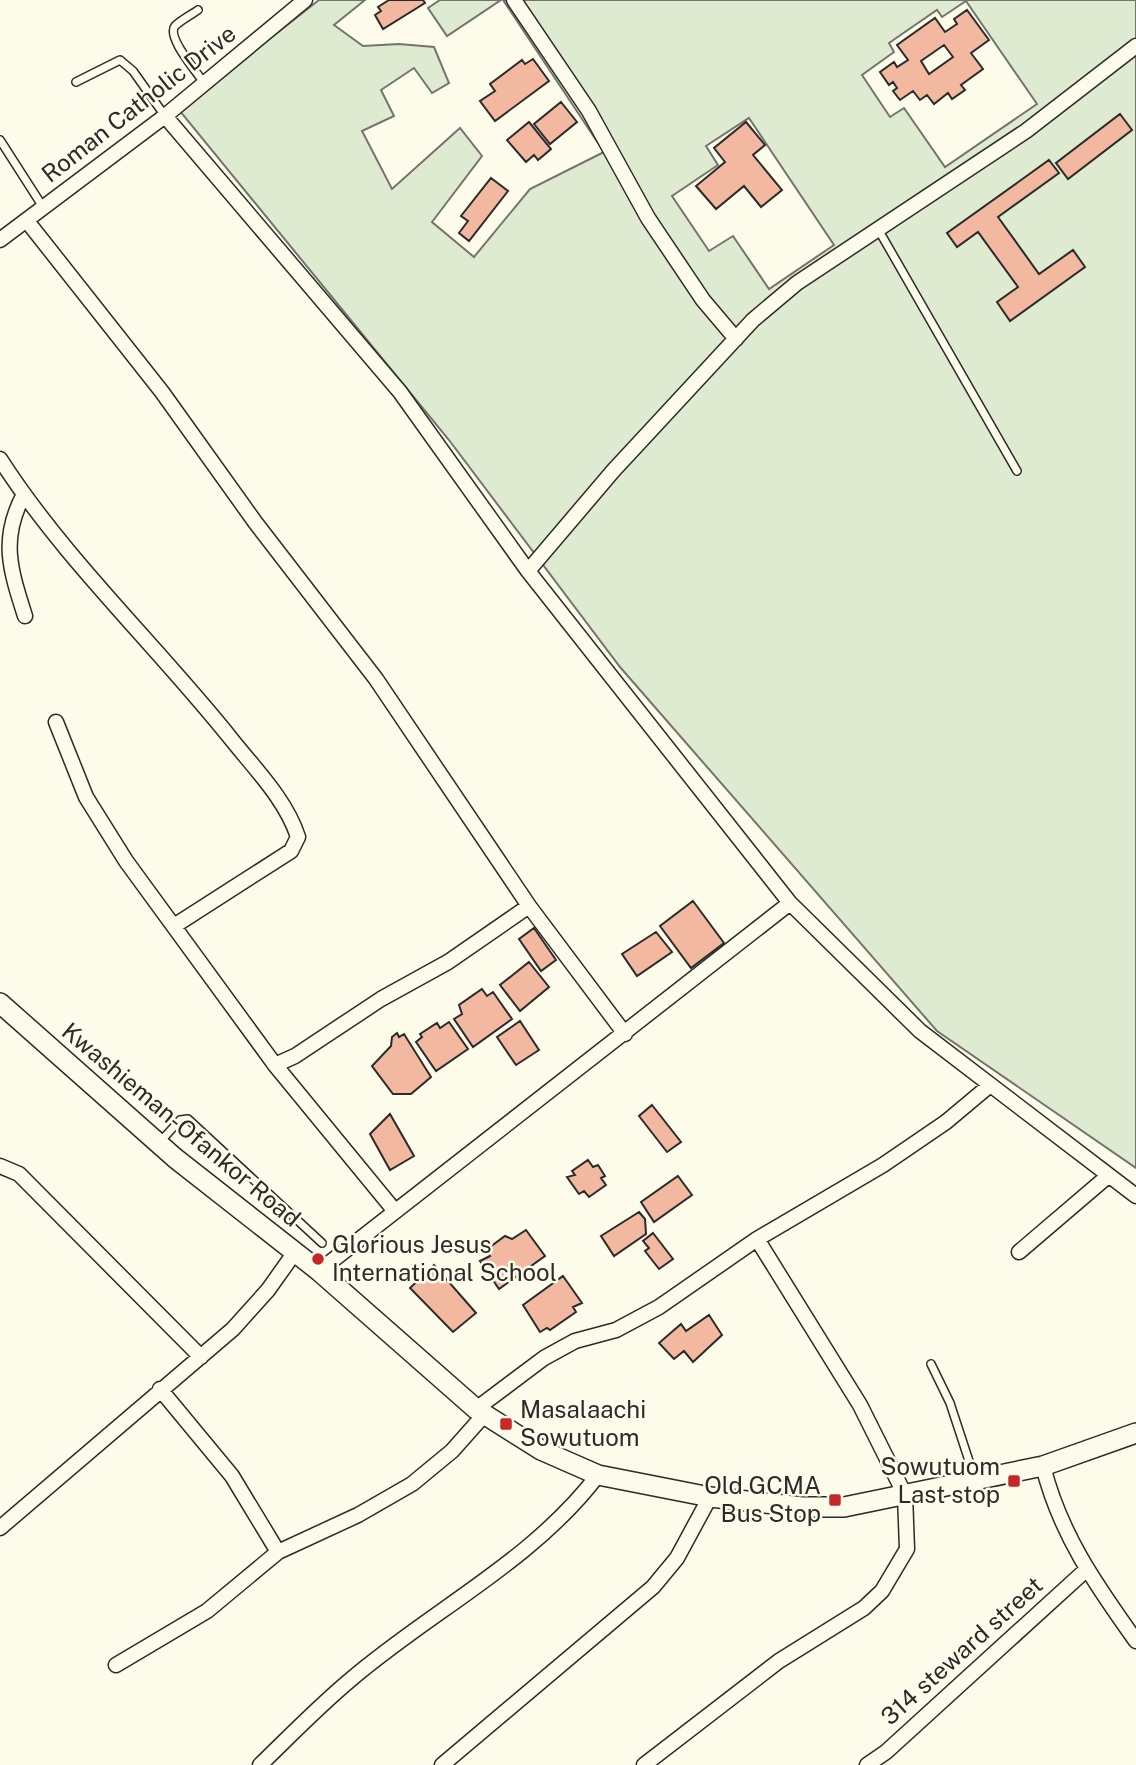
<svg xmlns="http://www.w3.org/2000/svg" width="1136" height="1765" font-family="'Public Sans',sans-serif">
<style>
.green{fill:#deebd1;stroke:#74746e;stroke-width:2;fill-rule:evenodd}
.building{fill:#f2b8a0;stroke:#2b2b2b;stroke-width:2;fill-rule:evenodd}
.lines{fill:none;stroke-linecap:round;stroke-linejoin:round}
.lane-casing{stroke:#2b2b2b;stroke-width:10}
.street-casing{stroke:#2b2b2b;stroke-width:17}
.secondary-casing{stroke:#2b2b2b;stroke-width:22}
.lane{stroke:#fdfbea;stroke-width:7}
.street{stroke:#fdfbea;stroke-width:14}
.secondary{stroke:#fdfbea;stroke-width:19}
.poi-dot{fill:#c62828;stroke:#fdfbea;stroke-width:2.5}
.labels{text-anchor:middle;stroke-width:5;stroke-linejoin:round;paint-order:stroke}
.street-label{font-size:24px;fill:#2b2b2b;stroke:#fdfbea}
.poi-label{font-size:24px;fill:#2b2b2b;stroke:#fdfbea;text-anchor:start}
</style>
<rect width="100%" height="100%" fill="#fdfbea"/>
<path class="green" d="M 319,0 L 365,0 L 334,25 L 363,46 L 399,44 L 434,47 L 449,83 L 432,93 L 414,68 L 381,90 L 394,116 L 362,131 L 392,189 L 460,128 L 482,156 L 432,222 L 474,257 L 530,189 L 604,152 L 503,0 L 1136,0 L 1136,1168 L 937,1031 L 620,667 L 449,440 L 179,110 ZM 966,1 L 1037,104 L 945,167 L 904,108 L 890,117 L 862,75 L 894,52 L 889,43 L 937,10 L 942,17 ZM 749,118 L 834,245 L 769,289 L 733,236 L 709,251 L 672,196 L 718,165 L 706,146 Z
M 440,0 L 501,0 L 447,36 L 428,8 Z"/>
<path class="building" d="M 389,0 L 423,0 L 425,3 L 383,29 L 375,15 L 381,11 L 378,7 Z
M 967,10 L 989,40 L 971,53 L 983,69 L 961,85 L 965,90 L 952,99 L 948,93 L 934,104 L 927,95 L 920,100 L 913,91 L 900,100 L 893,91 L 897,88 L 893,82 L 889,85 L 880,72 L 894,62 L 897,67 L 908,60 L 897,45 L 935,18 L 945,32 L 957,24 L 954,19 ZM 944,45 L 953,57 L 929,74 L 921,61 Z
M 533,59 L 549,81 L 495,121 L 480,101 L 495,91 L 490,84 L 522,60 L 525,64 Z
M 561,102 L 577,122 L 550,144 L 534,124 Z
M 1120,114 L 1132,130 L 1068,179 L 1056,163 Z
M 529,122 L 551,149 L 538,160 L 534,155 L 526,162 L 507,140 Z
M 746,122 L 765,145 L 753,155 L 782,190 L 761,207 L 744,186 L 716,209 L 696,186 L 725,162 L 714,148 Z
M 1049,160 L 1059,173 L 998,217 L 1039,274 L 1073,250 L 1085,267 L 1010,321 L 997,302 L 1018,287 L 978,232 L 957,247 L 947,233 Z
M 491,178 L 508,191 L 469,241 L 459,233 L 468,221 L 461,216 Z
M 693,901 L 724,943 L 691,968 L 660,926 Z
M 534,928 L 556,960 L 541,971 L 519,939 Z
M 656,932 L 672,952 L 637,976 L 622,954 Z
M 529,962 L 549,987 L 520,1011 L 500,985 Z
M 482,989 L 487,996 L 493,992 L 512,1019 L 473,1047 L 454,1019 L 462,1014 L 459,1005 Z
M 520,1021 L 539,1050 L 516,1065 L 497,1037 Z
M 449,1022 L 468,1049 L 436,1071 L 416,1042 L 422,1037 L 420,1034 L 437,1023 L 440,1028 Z
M 397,1033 L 399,1037 L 404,1034 L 431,1077 L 411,1094 L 393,1094 L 372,1066 L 391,1046 L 392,1037 Z
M 652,1105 L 681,1142 L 667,1152 L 639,1116 Z
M 390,1114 L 414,1156 L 390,1170 L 370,1134 Z
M 588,1160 L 593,1167 L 598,1165 L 605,1176 L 601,1178 L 606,1185 L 589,1197 L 584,1191 L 579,1194 L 567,1177 L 575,1175 L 572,1171 Z
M 678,1176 L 692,1195 L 654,1222 L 641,1202 Z
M 639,1212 L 645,1219 L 646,1234 L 614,1256 L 601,1236 Z
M 526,1230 L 545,1256 L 499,1289 L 480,1261 L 490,1256 L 486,1250 L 505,1236 L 512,1239 Z
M 653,1233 L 673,1259 L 659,1269 L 645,1251 L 649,1248 L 643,1241 Z
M 434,1265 L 476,1313 L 453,1332 L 410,1288 Z
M 563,1276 L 582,1303 L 573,1307 L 576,1312 L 550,1330 L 547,1328 L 540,1332 L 523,1305 Z
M 709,1315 L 722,1335 L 693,1362 L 684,1351 L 674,1359 L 659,1343 L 681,1324 L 686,1331 Z"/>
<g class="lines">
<g class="lane-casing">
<path id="lane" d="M 198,10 C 191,15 181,20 175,26 C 166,37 197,72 204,83
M 76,82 L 120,60 L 133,71 L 165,116
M 0,140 L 43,207
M 878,229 L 1017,471
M 159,1143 L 180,1120 L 188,1119 L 322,1243
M 931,1364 L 950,1403 L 972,1470 L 967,1478"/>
</g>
<g class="street-casing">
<path id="street" d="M 514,0 L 589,111 L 648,218 L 703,300 L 736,339
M 165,116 L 400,392 L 528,571 L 790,903 L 920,1031 L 1136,1196
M 27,221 L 162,392 L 255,522 L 376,679 L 529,906 L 625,1034
M 0,240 L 165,116 L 305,0
M 0,459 C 64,559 158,647 232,740 C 256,770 286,800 298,837 L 291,851 L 174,926
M 24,494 C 0,539 10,569 25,616
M 528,571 L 613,471 L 753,320 L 797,283 L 1026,131 L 1136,46
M 56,722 L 86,797 L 126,861 L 275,1065 L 394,1210
M 275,1065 L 295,1056 L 381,999 L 448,962 L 529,906
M 0,1166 L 19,1174 L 201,1357
M 1019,1252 L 1108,1176
M 319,1271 L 790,903
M 160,1389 L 232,1476 L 278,1552
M 476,1409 L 544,1358 L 575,1341 L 616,1330 L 659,1307 L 757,1239 L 883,1165 L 946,1122 L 989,1086
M 1043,1466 C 1060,1534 1096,1585 1136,1641
M 0,1528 L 233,1329 L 268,1290 L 295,1252
M 116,1665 L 207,1611 L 278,1552 L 358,1515 L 412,1484 L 452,1451 L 484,1415
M 260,1765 C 289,1737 318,1707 349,1681 C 430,1611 532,1562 598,1475
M 442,1765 L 653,1587 L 677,1558 L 710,1497
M 644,1765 L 779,1661 L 864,1608 L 882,1591 L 907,1549 L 905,1495 L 860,1405 L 757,1239
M 867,1765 L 886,1752 L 1087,1569"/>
</g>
<g class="secondary-casing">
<path id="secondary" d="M 0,1003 L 175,1158 L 319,1271 L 476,1409 L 541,1450 L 598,1475 L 710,1497 L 802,1507 L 844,1507 L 1043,1466 L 1136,1433"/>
</g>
<use href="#lane" class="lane"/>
<use href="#street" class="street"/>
<use href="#secondary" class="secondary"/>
</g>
<g class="poi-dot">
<circle cx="318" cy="1259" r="7"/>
<rect x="499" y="1417" width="14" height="14" rx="3.5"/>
<rect x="1007" y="1474" width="14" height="14" rx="3.5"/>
<rect x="828" y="1493" width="14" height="14" rx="3.5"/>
</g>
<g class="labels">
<g class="street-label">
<text transform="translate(139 104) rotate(-38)" y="8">Roman Catholic Drive</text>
<text transform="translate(181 1125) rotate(40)" y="8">Kwashieman-Ofankor Road</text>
<text transform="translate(962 1651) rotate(-42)" y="8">314 steward street</text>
</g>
<g class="poi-label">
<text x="332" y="1253">Glorious Jesus<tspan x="332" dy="28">International School</tspan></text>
<text x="520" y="1418">Masalaachi<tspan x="520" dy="28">Sowutuom</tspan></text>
<text x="1000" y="1475" text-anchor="end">Sowutuom<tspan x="1000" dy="28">Last stop</tspan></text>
<text x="821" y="1494" text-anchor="end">Old GCMA<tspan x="821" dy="28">Bus Stop</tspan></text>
</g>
</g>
</svg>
